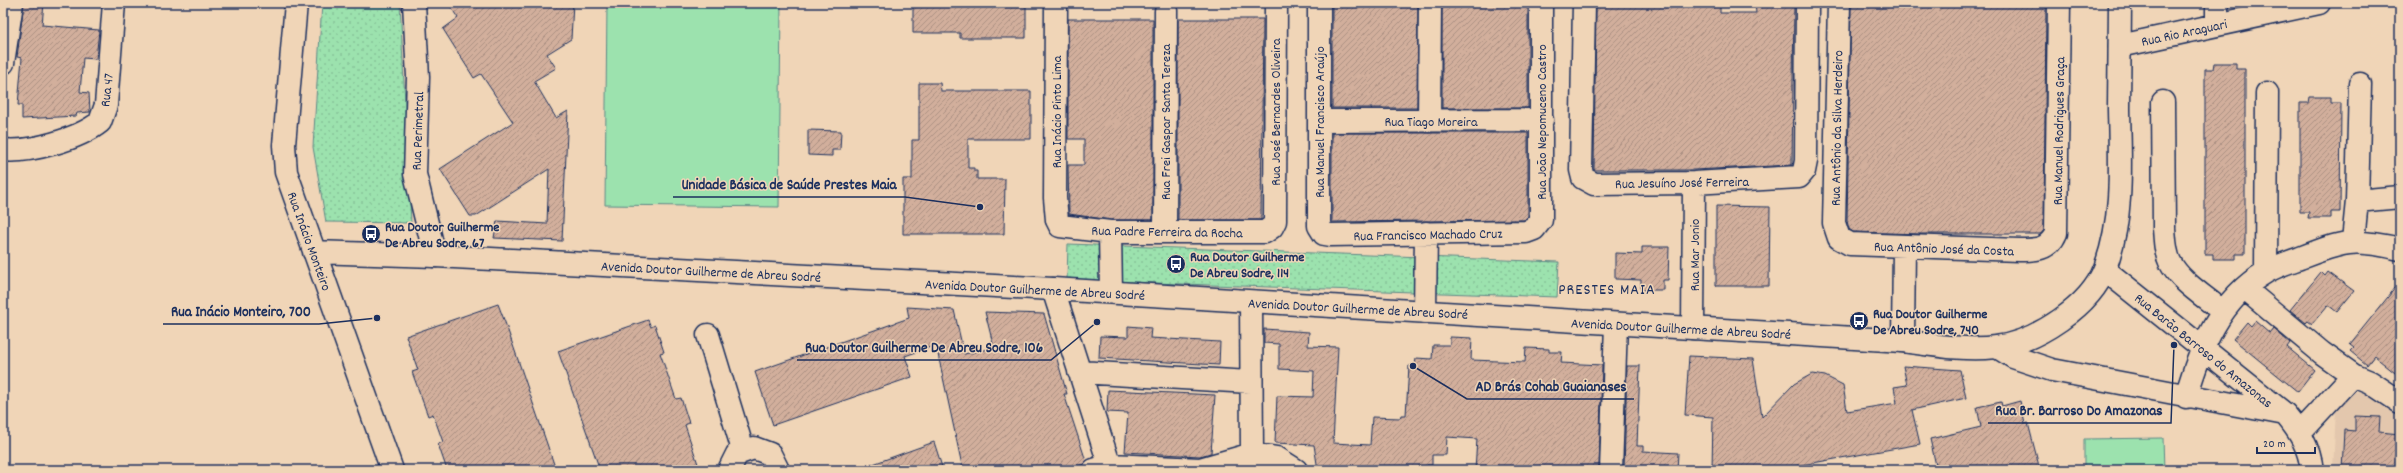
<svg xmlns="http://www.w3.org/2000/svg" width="2403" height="473" font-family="Dekko,sans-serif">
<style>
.built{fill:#e3c7ad}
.park{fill:url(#park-dots);stroke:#5c8886}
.pitch{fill:#9ce2ae;stroke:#5c8886}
.building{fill:url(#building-hatch);stroke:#1b2f5e}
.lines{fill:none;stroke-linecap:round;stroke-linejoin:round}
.street-casing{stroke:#1b2f5e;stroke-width:25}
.secondary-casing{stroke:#1b2f5e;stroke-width:25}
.street{stroke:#f0d5b7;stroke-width:22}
.secondary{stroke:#f0d5b7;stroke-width:22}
.labels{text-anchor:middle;stroke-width:3;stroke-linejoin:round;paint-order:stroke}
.street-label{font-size:14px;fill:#1b2f5e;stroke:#f0d5b7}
.poi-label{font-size:14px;font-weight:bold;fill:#1b2f5e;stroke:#f0d5b7;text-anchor:start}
.quarter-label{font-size:16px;letter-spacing:1px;fill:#1b2f5e;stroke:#f0d5b7}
.leader{fill:none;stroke:#1b2f5e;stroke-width:1.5}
.callout-dot{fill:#1b2f5e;stroke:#f0d5b7;stroke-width:1.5}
.callout-label{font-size:15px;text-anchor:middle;font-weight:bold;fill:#1b2f5e;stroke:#f0d5b7;stroke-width:3;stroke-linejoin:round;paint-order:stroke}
</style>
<defs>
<pattern id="park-dots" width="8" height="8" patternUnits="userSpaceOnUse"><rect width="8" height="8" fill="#9ce2ae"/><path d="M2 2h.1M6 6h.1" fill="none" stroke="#86c298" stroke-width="1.8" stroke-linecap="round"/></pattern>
<pattern id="building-hatch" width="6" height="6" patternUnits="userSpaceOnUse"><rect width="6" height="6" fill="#d2af9c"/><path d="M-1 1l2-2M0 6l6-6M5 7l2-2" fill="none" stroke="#aa8f82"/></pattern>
</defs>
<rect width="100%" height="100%" fill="#f0d5b7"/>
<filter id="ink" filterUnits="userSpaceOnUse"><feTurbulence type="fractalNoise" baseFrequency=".025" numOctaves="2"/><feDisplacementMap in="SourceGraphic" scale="8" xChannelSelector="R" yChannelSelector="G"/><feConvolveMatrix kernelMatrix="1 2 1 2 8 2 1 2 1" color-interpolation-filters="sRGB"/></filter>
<g filter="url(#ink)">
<path class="built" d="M 2367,391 L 2384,400 L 2400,415 L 2400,470 L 2333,470 L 2336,408 L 2344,398 L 2354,392 Z"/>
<path class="park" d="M 322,3 L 400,3 L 411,223 L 326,222 L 313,147 Z
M 1068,244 L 1559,262 L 1557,297 L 1067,280 Z"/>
<path class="pitch" d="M 607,3 L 781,3 L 779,207 L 605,205 Z
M 2163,438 L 2164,470 L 2084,470 L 2084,439 Z"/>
<path class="building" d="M 24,3 L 44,3 L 42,25 L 99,30 L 96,59 L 83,58 L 80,92 L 89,93 L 90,112 L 77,113 L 76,116 L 22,119 L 22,105 L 18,105 L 22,58 L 17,57 Z
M 448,3 L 573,3 L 571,39 L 547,54 L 556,68 L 534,81 L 556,118 L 568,111 L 562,241 L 494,238 L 497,221 L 547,224 L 549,169 L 476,216 L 470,216 L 440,169 L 513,122 L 481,74 L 474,78 L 443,29 L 458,18 Z
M 913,3 L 1026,3 L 1026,38 L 960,38 L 960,33 L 913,33 Z
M 1332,3 L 1418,3 L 1417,108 L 1332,108 Z
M 1442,3 L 1528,3 L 1528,108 L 1442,108 Z
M 1596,3 L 1720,3 L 1720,13 L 1756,13 L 1755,3 L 1794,3 L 1792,165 L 1694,170 L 1594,170 Z
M 1851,3 L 2046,3 L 2044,230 L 2041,234 L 1920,234 L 1853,232 L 1849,229 L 1847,221 Z
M 1068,19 L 1153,19 L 1153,220 L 1111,220 L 1069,214 L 1068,165 L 1084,165 L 1084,139 L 1068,139 Z
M 1178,19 L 1263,19 L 1261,220 L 1178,220 Z
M 2214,63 L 2236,63 L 2236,69 L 2245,69 L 2245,254 L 2236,254 L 2236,259 L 2213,259 L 2213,254 L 2205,254 L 2205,69 L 2213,69 Z
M 919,83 L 940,83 L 941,91 L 1031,91 L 1031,139 L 968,139 L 968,168 L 974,168 L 974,171 L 977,171 L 977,179 L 1005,179 L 1004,234 L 903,234 L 903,179 L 912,179 L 912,140 L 919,140 Z
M 2309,97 L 2331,97 L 2331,103 L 2341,103 L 2340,212 L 2331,212 L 2331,218 L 2308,218 L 2309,212 L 2300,212 L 2300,103 L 2308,103 Z
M 808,130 L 841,131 L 840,150 L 832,150 L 832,156 L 808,155 Z
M 1332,133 L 1528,133 L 1528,216 L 1524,220 L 1332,222 Z
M 1716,206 L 1770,207 L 1769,286 L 1716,286 Z
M 1642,247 L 1669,247 L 1668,280 L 1663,280 L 1663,290 L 1641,290 L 1641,280 L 1615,279 L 1615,253 L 1642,254 Z
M 2321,272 L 2325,276 L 2328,272 L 2354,291 L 2337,312 L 2328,305 L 2312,324 L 2308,321 L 2306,323 L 2290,310 Z
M 2400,282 L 2400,377 L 2374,356 L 2367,365 L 2350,351 L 2354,347 L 2350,344 Z
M 498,304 L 506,325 L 556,470 L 447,470 L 438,444 L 443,442 L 433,414 L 428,416 L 412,372 L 418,370 L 406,336 Z
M 907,307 L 954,310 L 964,354 L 994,348 L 985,312 L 1044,314 L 1067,394 L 1064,394 L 1086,461 L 1084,464 L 1063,470 L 963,470 L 936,345 L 905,356 L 912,377 L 773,425 L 755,372 L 909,318 Z
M 648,320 L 651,327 L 655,325 L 664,352 L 660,353 L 676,399 L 681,398 L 689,423 L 685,425 L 700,470 L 600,470 L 558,351 Z
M 2255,321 L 2270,334 L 2274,329 L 2290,343 L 2287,347 L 2315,370 L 2298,392 L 2233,339 L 2247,322 L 2251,326 Z
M 1128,326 L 1151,328 L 1150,338 L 1220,342 L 1219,365 L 1099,358 L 1100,336 L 1128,337 Z
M 1264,329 L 1309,332 L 1308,346 L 1338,347 L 1333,443 L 1370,445 L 1372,417 L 1400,418 L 1401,415 L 1406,415 L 1409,366 L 1415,367 L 1416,358 L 1432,359 L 1433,345 L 1450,345 L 1450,337 L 1472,338 L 1471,360 L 1525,362 L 1526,348 L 1549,349 L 1549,352 L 1562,352 L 1561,363 L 1602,365 L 1599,470 L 1475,470 L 1477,439 L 1447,437 L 1446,455 L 1432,455 L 1432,465 L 1427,465 L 1426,470 L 1318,470 L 1314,445 L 1275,443 L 1277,396 L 1313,397 L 1314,371 L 1279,369 L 1279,344 L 1264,343 Z
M 1689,356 L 1753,359 L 1762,417 L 1794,384 L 1812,374 L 1825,376 L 1843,385 L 1847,411 L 1897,403 L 1894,387 L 1907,385 L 1903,366 L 1960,370 L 1966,398 L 1912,410 L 1920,444 L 1773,470 L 1712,470 L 1713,417 L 1685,415 Z
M 1627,366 L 1640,366 L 1637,446 L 1643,446 L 1643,451 L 1678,453 L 1677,470 L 1624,470 Z
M 1108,390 L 1215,395 L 1211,453 L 1200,456 L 1125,452 L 1128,413 L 1107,412 Z
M 2020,401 L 2025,424 L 2028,423 L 2040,470 L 1937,470 L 1930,439 L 1981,427 L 1977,407 L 2001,402 L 2002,406 Z
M 2355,416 L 2380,417 L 2379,432 L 2400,434 L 2400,470 L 2342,470 L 2344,430 L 2355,431 Z
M 934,442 L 943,470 L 862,470 L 862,468 Z"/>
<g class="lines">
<g class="street-casing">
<path id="street" d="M 414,3 L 418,77 L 415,174 L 435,256
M 1056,3 L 1055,198 L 1057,220 L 1060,226 L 1110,232 L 1265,232 L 1272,227 L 1275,221 L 1276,3
M 1319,3 L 1319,226 L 1324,234 L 1330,235 L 1526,232 L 1534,229 L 1541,220 L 1541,3
M 1584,3 L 1581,170 L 1583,178 L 1594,184 L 1694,183 L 1799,177 L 1804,171 L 1806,161 L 1807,3
M 1839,3 L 1834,223 L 1839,238 L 1850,244 L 2019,250 C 2035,250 2049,250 2056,233 L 2059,3
M 2217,25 L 2217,3
M 2120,46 L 2319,3
M 3,63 L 12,3
M 2163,102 L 2164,228 C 2165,240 2165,252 2170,262 C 2180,282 2206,297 2223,312
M 1319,121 L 1542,120
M 1429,121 L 1430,3
M 3,150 C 29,153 79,139 100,122 L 106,105 L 114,3
M 2357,201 L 2360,84
M 1110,232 L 1111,292
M 1165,232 L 1166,11
M 2353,241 L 2357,201 L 2400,197
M 2105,270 L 2285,414 C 2300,432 2309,447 2312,470
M 2266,271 L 2267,93
M 1053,289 L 1111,470
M 2245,289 L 2322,353 L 2353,375 L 2370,382 L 2400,402
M 1251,302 L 1252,454
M 1425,312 L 1426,233
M 1693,328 L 1694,183
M 708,335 L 743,450
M 1903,341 L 1904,246
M 1997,347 L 2013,357 L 2052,370 L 2285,414
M 1079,372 L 1250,382
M 2186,397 C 2200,348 2220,299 2266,272 C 2276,266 2289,262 2300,258 C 2343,241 2354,238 2400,249
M 2300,432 L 2353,375
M 729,470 L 737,454 L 754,448 L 770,454 L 778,470
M 1094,470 L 1110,465 L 1200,469 L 1252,454 L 1277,458 L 1296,470
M 1611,470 L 1616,324"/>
</g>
<g class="secondary-casing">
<path id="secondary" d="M 296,3 L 284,145 L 286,172 L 392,470
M 314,252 L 435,256 L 1053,289 L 1903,341 C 1933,345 1966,351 1996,347 C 2036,342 2091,306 2105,268 C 2124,217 2120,162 2119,109 C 2119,74 2120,38 2120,3"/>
</g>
<use href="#street" class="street"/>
<use href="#secondary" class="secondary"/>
</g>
</g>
<defs>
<g id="bus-disc" transform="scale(1)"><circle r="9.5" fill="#1b2f5e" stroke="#f0d5b7"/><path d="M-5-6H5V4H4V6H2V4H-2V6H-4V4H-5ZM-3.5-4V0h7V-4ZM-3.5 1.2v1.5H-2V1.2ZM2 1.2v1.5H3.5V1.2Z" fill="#fff"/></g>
</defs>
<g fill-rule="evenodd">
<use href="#bus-disc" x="371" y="234"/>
<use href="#bus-disc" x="1176" y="264"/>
<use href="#bus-disc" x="1859" y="321"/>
</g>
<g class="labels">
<g class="street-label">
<text transform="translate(2184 32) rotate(-12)" y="5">Rua Rio Araguari</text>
<text transform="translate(106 90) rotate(-83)" y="5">Rua 47</text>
<text transform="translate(1056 112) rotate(-90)" y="5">Rua Inácio Pinto Lima</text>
<text transform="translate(1275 112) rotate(-90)" y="5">Rua José Bernardes Oliveira</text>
<text x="1431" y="126">Rua Tiago Moreira</text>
<text transform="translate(1165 122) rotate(-90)" y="5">Rua Frei Gaspar Santa Tereza</text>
<text transform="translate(1319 122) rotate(-90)" y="5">Rua Manuel Francisco Araújo</text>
<text transform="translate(1541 122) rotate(-90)" y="5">Rua João Nepomuceno Castro</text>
<text transform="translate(1836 128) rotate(-89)" y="5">Rua Antônio da Silva Herdeiro</text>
<text transform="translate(417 131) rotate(-88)" y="5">Rua Perimetral</text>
<text transform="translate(2058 131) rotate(-89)" y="5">Rua Manuel Rodrigues Graça</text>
<text transform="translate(1682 182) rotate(-1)" y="5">Rua Jesuíno José Ferreira</text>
<text transform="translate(1167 231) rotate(1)" y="5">Rua Padre Ferreira da Rocha</text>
<text transform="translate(1428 234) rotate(-1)" y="5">Rua Francisco Machado Cruz</text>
<text transform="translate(310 241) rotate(70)" y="5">Rua Inácio Monteiro</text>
<text transform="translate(1944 248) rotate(2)" y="5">Rua Antônio José da Costa</text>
<text transform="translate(1694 255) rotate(-90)" y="5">Rua Mar Jonio</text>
<text transform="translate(711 271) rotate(3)" y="5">Avenida Doutor Guilherme de Abreu Sodré</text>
<text transform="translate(1035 289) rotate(3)" y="5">Avenida Doutor Guilherme de Abreu Sodré</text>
<text transform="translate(1358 308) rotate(3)" y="5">Avenida Doutor Guilherme de Abreu Sodré</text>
<text transform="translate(1681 328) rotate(3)" y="5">Avenida Doutor Guilherme de Abreu Sodré</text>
<text transform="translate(2204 350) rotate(39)" y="5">Rua Barão Barroso do Amazonas</text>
</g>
<g class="poi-label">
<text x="385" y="231">Rua Doutor Guilherme<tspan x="385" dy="16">De Abreu Sodre, 67</tspan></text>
<text x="1190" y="261">Rua Doutor Guilherme<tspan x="1190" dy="16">De Abreu Sodre, 114</tspan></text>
<text x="1873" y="318">Rua Doutor Guilherme<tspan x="1873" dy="16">De Abreu Sodre, 740</tspan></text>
</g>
<g class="quarter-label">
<text x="1607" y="294">PRESTES MAIA</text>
</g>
</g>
<path class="leader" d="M980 207L905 197H673M377 318L319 324H163M1097 322L1051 360H797M1413 366L1467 399H1634M2174 345L2171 423H1988"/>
<g class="callout-dot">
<circle cx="980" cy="207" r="4"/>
<circle cx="377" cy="318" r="4"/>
<circle cx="1097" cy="322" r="4"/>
<circle cx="1413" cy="366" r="4"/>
<circle cx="2174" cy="345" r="4"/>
</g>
<g class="callout-label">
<text x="789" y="189">Unidade Básica de Saúde Prestes Maia</text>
<text x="241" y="316">Rua Inácio Monteiro, 700</text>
<text x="924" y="352">Rua Doutor Guilherme De Abreu Sodre, 106</text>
<text x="1551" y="391">AD Brás Cohab Guaianases</text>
<text x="2079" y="415">Rua Br. Barroso Do Amazonas</text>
</g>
<rect width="2403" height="473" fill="none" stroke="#f0d5b7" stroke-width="16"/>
<rect x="8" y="8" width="2387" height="457" fill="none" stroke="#1b2f5e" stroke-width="1.5" filter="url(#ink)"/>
<path d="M2257 447v6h58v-6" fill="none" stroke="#1b2f5e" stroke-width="2"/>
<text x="2263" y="447" font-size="12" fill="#1b2f5e" stroke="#f0d5b7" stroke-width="3" paint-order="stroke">20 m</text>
</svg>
